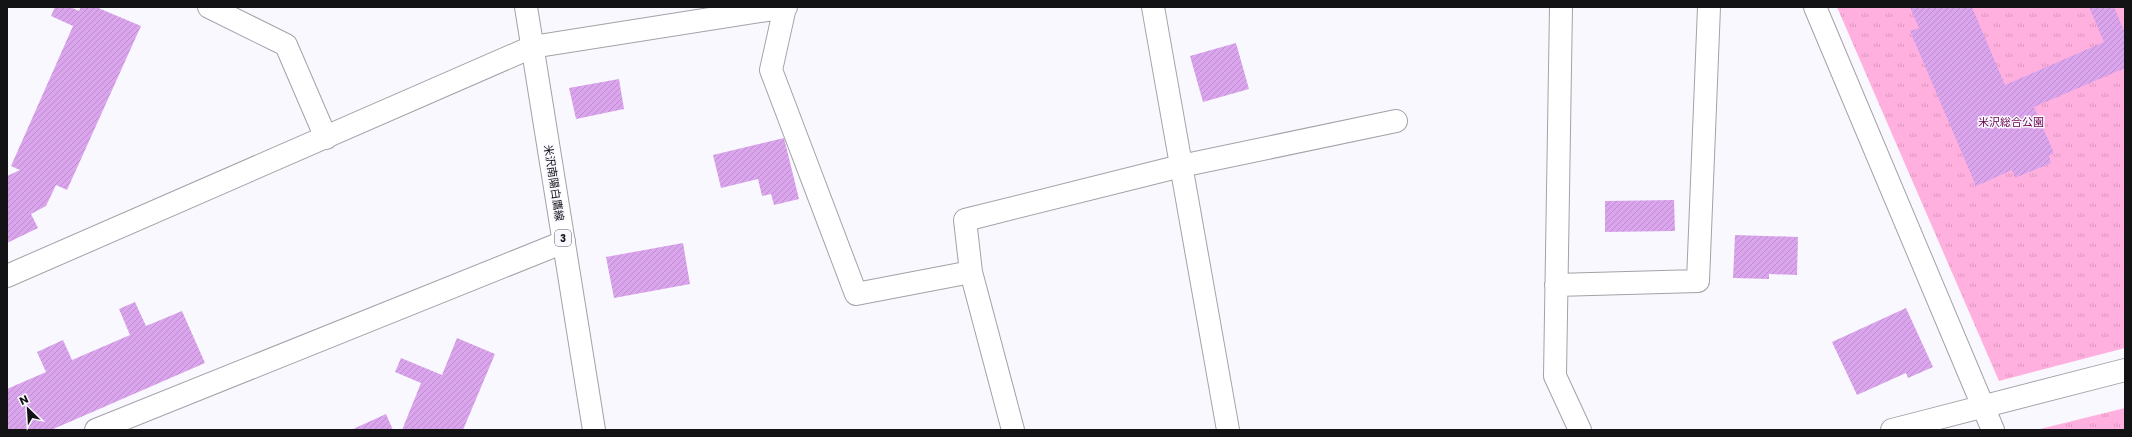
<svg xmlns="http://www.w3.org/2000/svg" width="2132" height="437" font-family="Poppins,'Noto Sans JP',sans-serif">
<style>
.park{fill:url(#park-tufts)}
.building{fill:url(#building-hatch)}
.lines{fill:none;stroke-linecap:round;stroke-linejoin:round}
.street-casing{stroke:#a3a2a7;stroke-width:24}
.secondary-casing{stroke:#a3a2a7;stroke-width:24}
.primary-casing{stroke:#a3a2a7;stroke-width:24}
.street{stroke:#fff;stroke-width:22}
.secondary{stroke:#fff;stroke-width:22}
.primary{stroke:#fff;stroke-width:22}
.labels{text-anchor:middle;stroke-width:3;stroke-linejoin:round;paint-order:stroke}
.shield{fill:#f9f8fe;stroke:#58585b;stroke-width:1}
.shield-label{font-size:10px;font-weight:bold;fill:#131315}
.park-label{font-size:11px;fill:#6a044e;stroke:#f9f8fe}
.street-label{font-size:11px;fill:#131315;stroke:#f9f8fe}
</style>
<defs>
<pattern id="park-tufts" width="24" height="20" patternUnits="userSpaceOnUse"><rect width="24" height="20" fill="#ffb0de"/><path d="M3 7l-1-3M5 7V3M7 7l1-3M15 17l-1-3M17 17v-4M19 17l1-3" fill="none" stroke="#da96be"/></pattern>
<pattern id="building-hatch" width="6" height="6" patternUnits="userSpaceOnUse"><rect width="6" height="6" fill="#dba5ed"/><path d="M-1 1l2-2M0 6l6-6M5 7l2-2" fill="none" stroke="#bb8dca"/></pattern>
</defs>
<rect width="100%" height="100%" fill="#f9f8fe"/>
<path class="park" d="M 1837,7 L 2125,7 L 2125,348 L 1999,381 Z
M 2125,408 L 2125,430 L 2036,430 Z"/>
<path class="building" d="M 55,7 L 70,7 L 79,11 L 81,7 L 96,7 L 141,26 L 67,190 L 56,185 L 46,206 L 31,214 L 38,228 L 7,243 L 7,176 L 20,170 L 11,166 L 73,26 L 51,16 Z
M 1910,7 L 1972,7 L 2005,85 L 2104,42 L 2089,7 L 2114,7 L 2125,33 L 2125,68 L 2034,107 L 2054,153 L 2049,156 L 2051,163 L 2015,178 L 2012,170 L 1976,186 L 1910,31 L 1919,28 Z
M 1236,43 L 1249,89 L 1203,102 L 1190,56 Z
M 619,79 L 624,109 L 576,119 L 569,88 Z
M 784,138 L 799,199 L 774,205 L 771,194 L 762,196 L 758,179 L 721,188 L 713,155 Z
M 1674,200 L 1675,231 L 1605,232 L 1605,201 Z
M 1735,235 L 1798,237 L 1797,275 L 1769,274 L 1769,279 L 1733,278 Z
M 683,243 L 690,284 L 614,298 L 606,257 Z
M 135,302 L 146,326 L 182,311 L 205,363 L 51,430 L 7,430 L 7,389 L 46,372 L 37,352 L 63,340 L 72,360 L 130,335 L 119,309 Z
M 1906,308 L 1933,367 L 1908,378 L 1906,373 L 1857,395 L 1832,342 Z
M 457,338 L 495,354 L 463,430 L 402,430 L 421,383 L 395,372 L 401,358 L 442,375 Z
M 386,414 L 393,430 L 351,430 Z"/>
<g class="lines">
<g class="street-casing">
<path id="street" d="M 209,7 L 286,45 L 326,138
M 785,7 L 771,70 L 856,294 L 971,272
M 1153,7 L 1228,430
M 1561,7 L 1555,376 L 1580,430
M 1815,7 L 1993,430
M 7,276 L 532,47 L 786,7
M 1556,285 L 1698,281 L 1709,7
M 96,430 L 564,242
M 1013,430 L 971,272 L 965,220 L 1181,166 L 1396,121"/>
</g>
<g class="secondary-casing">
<path id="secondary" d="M 1892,430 L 2125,370"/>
</g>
<g class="primary-casing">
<path id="primary" d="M 526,7 L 594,430"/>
</g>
<use href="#street" class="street"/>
<use href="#secondary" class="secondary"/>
<use href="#primary" class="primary"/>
</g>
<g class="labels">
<rect class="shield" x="555" y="230" width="16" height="16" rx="3"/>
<g class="shield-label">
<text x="563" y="242">3</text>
</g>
<g class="park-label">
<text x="2011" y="126">米沢総合公園</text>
</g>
<g class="street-label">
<text transform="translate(554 183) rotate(81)" y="4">米沢南陽白鷹線</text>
</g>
</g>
<rect width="2132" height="437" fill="none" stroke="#131315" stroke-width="16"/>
<g transform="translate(28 409) rotate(335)" stroke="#f9f8fe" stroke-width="3" paint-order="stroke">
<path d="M0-3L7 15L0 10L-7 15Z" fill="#131315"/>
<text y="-6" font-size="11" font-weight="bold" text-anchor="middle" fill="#131315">N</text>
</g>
</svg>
